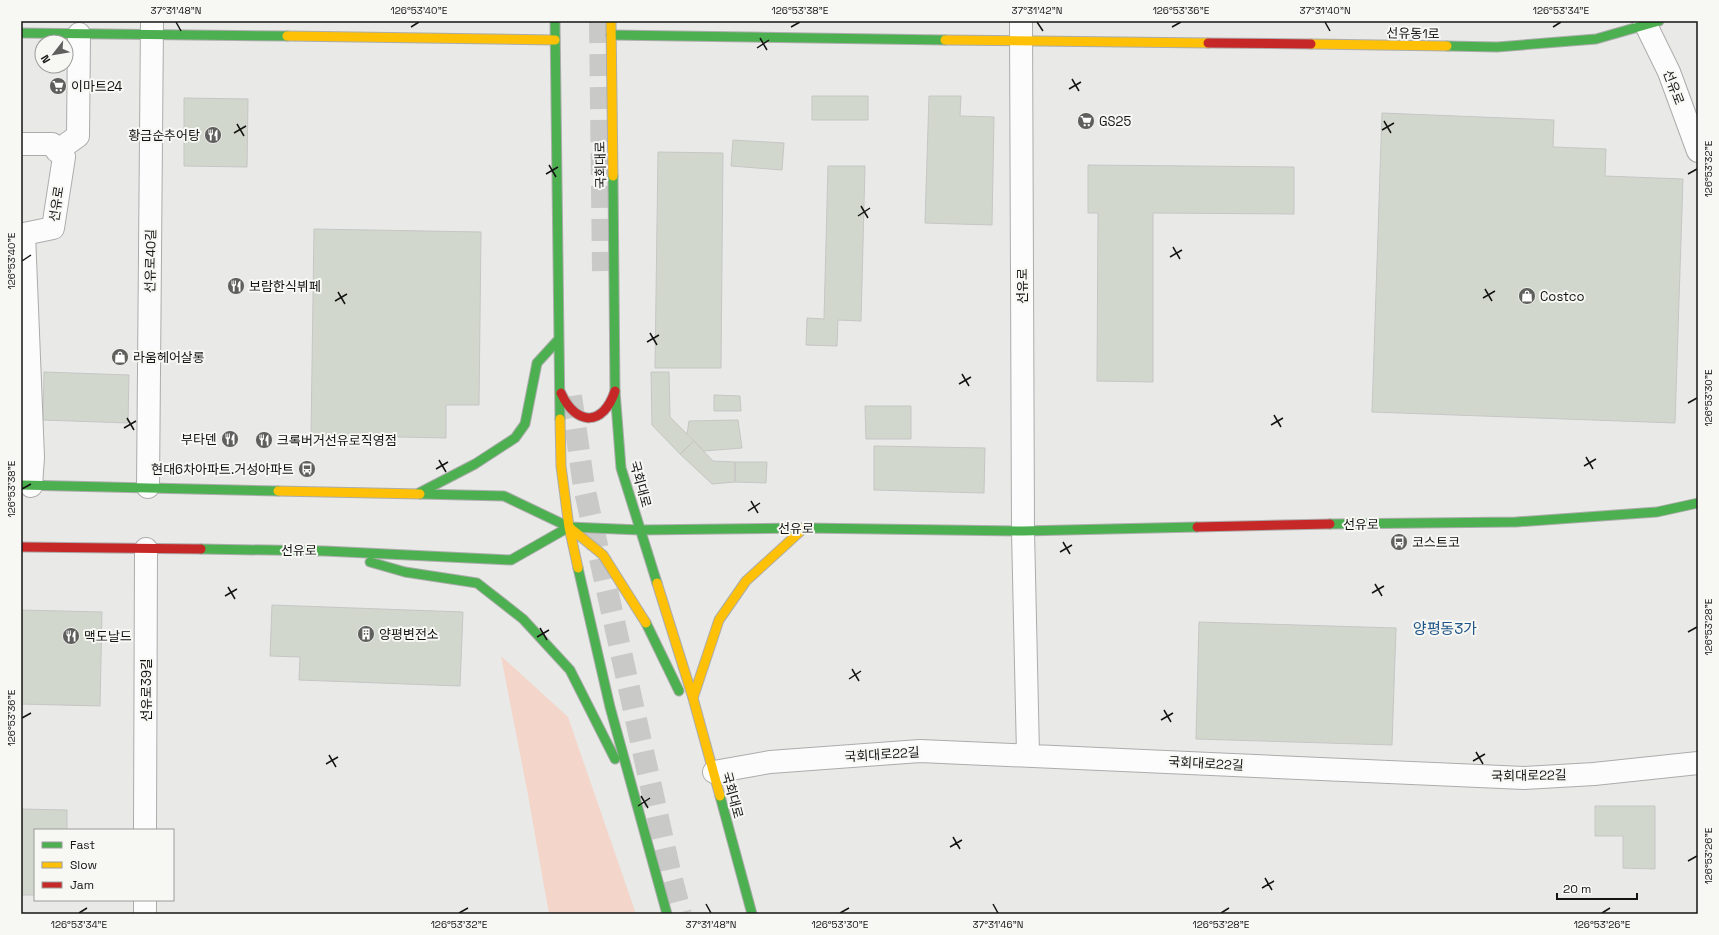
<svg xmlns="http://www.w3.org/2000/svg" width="1719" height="935" font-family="'Space Grotesk','Noto Sans KR',sans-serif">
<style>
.green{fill:#f3d5c9}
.building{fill:#d2d7cd;stroke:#c6c6c5}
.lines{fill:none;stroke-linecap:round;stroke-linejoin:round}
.highway-tunnel{stroke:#c9c9c8;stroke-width:22;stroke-dasharray:22 11;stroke-linecap:butt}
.street-casing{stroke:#acacac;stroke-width:24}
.fast-casing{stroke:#acacac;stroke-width:11}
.slow-casing{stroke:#acacac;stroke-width:11}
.jam-casing{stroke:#acacac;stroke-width:11}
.street{stroke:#fcfcfc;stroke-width:22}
.fast{stroke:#4caf50;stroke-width:9}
.slow{stroke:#ffc107;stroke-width:9}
.jam{stroke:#c62828;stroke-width:9}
.ticks{fill:none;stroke:#141413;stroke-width:1.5}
.labels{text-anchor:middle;stroke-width:4;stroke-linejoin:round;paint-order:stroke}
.street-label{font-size:13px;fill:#141413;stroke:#f7f7f4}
.poi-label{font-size:13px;fill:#141413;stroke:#f7f7f4;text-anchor:start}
.quarter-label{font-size:15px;fill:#205588;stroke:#f7f7f4}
.neatline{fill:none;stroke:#141413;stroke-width:1.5}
.ticks-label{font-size:10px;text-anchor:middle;fill:#141413}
</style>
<rect width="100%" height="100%" fill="#e9e9e8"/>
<path class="green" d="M 501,656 L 568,717 L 636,914 L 549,914 L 528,795 Z"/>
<path class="building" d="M 812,96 L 868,96 L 868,120 L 812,120 Z
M 929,96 L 961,96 L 960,116 L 994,117 L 992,225 L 925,223 Z
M 184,98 L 248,99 L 247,167 L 184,166 Z
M 1382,113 L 1554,120 L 1553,147 L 1606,149 L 1605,176 L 1683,179 L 1675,423 L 1372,412 Z
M 733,140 L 784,143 L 782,170 L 731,166 Z
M 658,152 L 723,153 L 721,368 L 655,368 Z
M 1088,165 L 1294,167 L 1294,214 L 1153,213 L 1153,382 L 1097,381 L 1098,213 L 1088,213 Z
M 828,166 L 865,166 L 861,321 L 838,320 L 837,346 L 806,345 L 807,318 L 824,319 Z
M 314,229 L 481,232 L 479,405 L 446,405 L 446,438 L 311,435 Z
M 44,372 L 129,375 L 128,423 L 43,420 Z
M 651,372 L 669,372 L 670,417 L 694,441 L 680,454 L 652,425 Z
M 714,395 L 740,396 L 741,411 L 714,411 Z
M 865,406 L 911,406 L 911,439 L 866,439 Z
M 738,420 L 742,448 L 704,451 L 687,434 L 689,421 Z
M 694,441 L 713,461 L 735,462 L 735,482 L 712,484 L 680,454 Z
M 874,446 L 985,448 L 984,493 L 874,490 Z
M 735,462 L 767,462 L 766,483 L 735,482 Z
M 272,605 L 463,612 L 460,686 L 299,680 L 300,657 L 270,656 Z
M 21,610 L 102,612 L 100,706 L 21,704 Z
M 1199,622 L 1396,628 L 1392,745 L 1196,739 Z
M 1595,806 L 1655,806 L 1655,869 L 1623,868 L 1623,836 L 1595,836 Z
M 22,809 L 67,810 L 67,830 L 35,830 L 35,895 L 21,895 Z"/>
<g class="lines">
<path class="highway-tunnel" d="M 600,21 L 603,271
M 571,396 L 584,487 L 671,876 L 681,914"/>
<g class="street-casing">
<path id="street" d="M 1021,21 L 1023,531 L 1028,754
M 1644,21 L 1669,72 L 1698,151
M 21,144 L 52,144 L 57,151
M 31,486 L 33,457 L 24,234 L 53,228 L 64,157 L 57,151 L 78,136 L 79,34
M 148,487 L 152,21
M 714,772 L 770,762 L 920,751 L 1524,778 L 1594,774 L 1698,763
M 145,830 L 146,549
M 145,914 L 145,900"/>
</g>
<g class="fast-casing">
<path id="fast" d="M 555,21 L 560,419
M 21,33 L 287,36
M 611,35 L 945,40
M 1447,46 L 1497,47 L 1596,39 L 1659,21
M 613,176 L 615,391 L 621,468 L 657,583
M 21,485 L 278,491
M 419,493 L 475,464 L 515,438 L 525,424 L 537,363 L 559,339
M 420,494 L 504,496 L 569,527 L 640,530
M 1330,524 L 1516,522 L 1657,512 L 1698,503
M 640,530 L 804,528 L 1023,531 L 1197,527
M 201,549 L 325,551 L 511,560 L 569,527
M 370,562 L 405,572 L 477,583 L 523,619 L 570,670 L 615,759
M 578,568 L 610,707 L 667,914
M 646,623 L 679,691
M 720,796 L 752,914"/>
</g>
<g class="slow-casing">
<path id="slow" d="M 611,21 L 613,176
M 287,36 L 555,40
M 945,40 L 1208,43
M 1311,44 L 1447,46
M 560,419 L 561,466 L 569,527 L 578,568
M 278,491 L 420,494
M 569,527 L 603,555 L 646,623
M 657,583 L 693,698 L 720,796
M 693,698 L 719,620 L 746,581 L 804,528"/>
</g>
<g class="jam-casing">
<path id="jam" d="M 1208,43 L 1311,44
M 561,393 C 576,426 603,427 615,391
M 1197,527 L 1330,524
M 21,547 L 201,549"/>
</g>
<use href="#street" class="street"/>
<use href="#fast" class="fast"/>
<use href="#slow" class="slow"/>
<use href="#jam" class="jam"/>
</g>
<path class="ticks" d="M 176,22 L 181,31M 1037,22 L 1043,31M 1325,22 L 1330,31M 411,27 L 419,22M 791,27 L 800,22M 1172,27 L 1181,22M 1553,27 L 1561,22M 760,38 L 767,50M 757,48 L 769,40M 1072,79 L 1079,91M 1069,89 L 1081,82M 1384,121 L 1391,133M 237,124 L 244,136M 1382,130 L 1394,123M 234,133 L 246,126M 549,165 L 556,177M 546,174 L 558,167M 1688,174 L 1697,169M 861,206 L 868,218M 858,216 L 870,208M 1173,247 L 1180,259M 1170,257 L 1182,250M 22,261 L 31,255M 1485,289 L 1492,301M 338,292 L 345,304M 1483,298 L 1495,291M 335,301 L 347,294M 650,333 L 657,345M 647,342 L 659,335M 962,374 L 969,386M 959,384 L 971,377M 1688,403 L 1697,398M 1274,415 L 1281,427M 127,418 L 134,430M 1271,425 L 1283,418M 124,428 L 136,421M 1586,457 L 1593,469M 439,460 L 446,472M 1584,466 L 1596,459M 436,469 L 448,462M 22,489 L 31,484M 751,501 L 758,513M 748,511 L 760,503M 1063,542 L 1070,554M 1060,552 L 1072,545M 1375,584 L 1382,596M 228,587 L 235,599M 1372,593 L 1384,586M 225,596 L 237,589M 540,628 L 547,640M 1688,632 L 1697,627M 537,637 L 549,630M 852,669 L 859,681M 849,679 L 861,671M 1164,710 L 1171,722M 22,718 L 31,713M 1161,720 L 1173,713M 1476,752 L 1483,764M 329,755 L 336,767M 1473,761 L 1485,754M 326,764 L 338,757M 641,796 L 648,808M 638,806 L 650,798M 953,837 L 960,849M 950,847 L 962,840M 1688,861 L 1697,856M 1265,878 L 1272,890M 1262,888 L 1274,881M 706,904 L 711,913M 993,904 L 998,913M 79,913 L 87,908M 459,913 L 468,908M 840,913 L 849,908M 1221,913 L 1229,908M 1602,913 L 1610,908"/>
<defs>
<g id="supermarket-disc" transform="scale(0.9)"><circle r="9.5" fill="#5f5f5e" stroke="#f7f7f4"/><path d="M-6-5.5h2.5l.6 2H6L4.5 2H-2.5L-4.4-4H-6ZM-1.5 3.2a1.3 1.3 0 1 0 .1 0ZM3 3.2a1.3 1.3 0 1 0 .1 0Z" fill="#fff"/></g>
<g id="restaurant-disc" transform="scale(0.9)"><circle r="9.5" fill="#5f5f5e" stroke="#f7f7f4"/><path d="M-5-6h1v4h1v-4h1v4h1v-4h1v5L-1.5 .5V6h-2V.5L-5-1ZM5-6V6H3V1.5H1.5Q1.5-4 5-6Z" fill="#fff"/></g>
<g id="shop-disc" transform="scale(0.9)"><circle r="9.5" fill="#5f5f5e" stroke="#f7f7f4"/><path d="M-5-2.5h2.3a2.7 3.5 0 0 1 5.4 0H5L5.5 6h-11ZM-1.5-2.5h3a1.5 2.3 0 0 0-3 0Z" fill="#fff"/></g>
<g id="bus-disc" transform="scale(0.9)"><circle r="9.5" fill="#5f5f5e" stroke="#f7f7f4"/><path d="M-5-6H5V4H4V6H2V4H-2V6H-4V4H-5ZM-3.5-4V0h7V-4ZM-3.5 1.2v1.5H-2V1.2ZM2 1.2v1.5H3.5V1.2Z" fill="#fff"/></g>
<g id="building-disc" transform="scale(0.9)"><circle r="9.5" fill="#5f5f5e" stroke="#f7f7f4"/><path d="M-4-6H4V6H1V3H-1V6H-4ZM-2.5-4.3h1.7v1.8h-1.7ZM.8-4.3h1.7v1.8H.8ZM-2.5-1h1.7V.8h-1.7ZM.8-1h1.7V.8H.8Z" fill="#fff"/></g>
</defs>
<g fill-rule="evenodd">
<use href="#supermarket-disc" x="58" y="86"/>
<use href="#supermarket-disc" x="1086" y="121"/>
<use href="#restaurant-disc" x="213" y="135"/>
<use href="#restaurant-disc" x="236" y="286"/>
<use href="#shop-disc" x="1527" y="296"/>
<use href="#shop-disc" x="120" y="357"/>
<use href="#restaurant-disc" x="230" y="439"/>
<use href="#restaurant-disc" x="264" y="440"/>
<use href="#bus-disc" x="307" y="469"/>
<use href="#bus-disc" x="1399" y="542"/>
<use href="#building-disc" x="366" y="634"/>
<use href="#restaurant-disc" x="71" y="636"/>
</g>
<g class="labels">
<g class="street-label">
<text transform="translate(1413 33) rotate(1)" y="5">선유동1로</text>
<text transform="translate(1674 87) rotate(69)" y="5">선유로</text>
<text transform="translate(600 165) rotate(-91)" y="5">국회대로</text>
<text transform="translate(56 204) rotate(-81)" y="5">선유로</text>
<text transform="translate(150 261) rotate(-89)" y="5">선유로40길</text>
<text transform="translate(1022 286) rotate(-90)" y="5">선유로</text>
<text transform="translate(641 484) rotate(75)" y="5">국회대로</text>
<text x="1361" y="529">선유로</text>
<text x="796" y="533">선유로</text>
<text x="299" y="555">선유로</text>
<text transform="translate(146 690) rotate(-90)" y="5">선유로39길</text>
<text transform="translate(882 754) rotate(-4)" y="5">국회대로22길</text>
<text transform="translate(1206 763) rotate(3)" y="5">국회대로22길</text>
<text transform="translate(1529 775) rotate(-1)" y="5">국회대로22길</text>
<text transform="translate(733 795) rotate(75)" y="5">국회대로</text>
</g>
<g class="poi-label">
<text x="71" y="91">이마트24</text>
<text x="1099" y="126">GS25</text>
<text x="200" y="140" text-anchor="end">황금순추어탕</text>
<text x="249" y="291">보람한식뷔페</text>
<text x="1540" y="301">Costco</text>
<text x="133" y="362">라움헤어살롱</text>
<text x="217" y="444" text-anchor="end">부타덴</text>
<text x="277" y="445">크록버거선유로직영점</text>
<text x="294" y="474" text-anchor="end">현대6차아파트.거성아파트</text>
<text x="1412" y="547">코스트코</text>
<text x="379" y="639">양평변전소</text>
<text x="84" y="641">맥도날드</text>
</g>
<g class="quarter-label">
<text x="1445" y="634">양평동3가</text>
</g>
</g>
<rect width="1719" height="935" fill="none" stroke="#f7f7f4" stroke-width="44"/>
<rect x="34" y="829" width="140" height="72" fill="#f7f7f4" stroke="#9c9c9a"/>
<rect x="42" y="842" width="20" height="6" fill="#4caf50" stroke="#9c9c9a"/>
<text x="70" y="849" font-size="12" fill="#141413">Fast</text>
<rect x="42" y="862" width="20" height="6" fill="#ffc107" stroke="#9c9c9a"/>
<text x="70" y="869" font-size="12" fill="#141413">Slow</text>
<rect x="42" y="882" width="20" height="6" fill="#c62828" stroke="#9c9c9a"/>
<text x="70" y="889" font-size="12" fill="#141413">Jam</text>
<g transform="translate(54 54) rotate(239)"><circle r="19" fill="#f7f7f4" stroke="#9c9c9a"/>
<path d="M0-3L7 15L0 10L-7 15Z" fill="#5f5f5e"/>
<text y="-6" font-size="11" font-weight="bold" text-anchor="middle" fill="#141413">N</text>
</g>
<path d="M1557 893v6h80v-6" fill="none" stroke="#141413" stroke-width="2"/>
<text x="1563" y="893" font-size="12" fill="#141413" stroke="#f7f7f4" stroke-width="3" paint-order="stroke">20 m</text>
<rect x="22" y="22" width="1675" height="891" class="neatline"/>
<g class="ticks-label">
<text x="176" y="14">37°31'48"N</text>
<text x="419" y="14">126°53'40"E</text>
<text x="800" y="14">126°53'38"E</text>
<text x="1037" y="14">37°31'42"N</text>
<text x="1181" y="14">126°53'36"E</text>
<text x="1325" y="14">37°31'40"N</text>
<text x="1561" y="14">126°53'34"E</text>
<text transform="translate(1708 169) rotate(-90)" y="4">126°53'32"E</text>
<text transform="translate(11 261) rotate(-90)" y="4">126°53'40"E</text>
<text transform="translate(1708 398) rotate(-90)" y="4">126°53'30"E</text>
<text transform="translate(11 489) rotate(-90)" y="4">126°53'38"E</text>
<text transform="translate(1708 627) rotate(-90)" y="4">126°53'28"E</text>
<text transform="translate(11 718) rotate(-90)" y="4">126°53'36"E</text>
<text transform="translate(1708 856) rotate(-90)" y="4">126°53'26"E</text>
<text x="79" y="928">126°53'34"E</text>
<text x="459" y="928">126°53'32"E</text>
<text x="711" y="928">37°31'48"N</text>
<text x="840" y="928">126°53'30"E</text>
<text x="998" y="928">37°31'46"N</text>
<text x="1221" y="928">126°53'28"E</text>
<text x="1602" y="928">126°53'26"E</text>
</g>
</svg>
